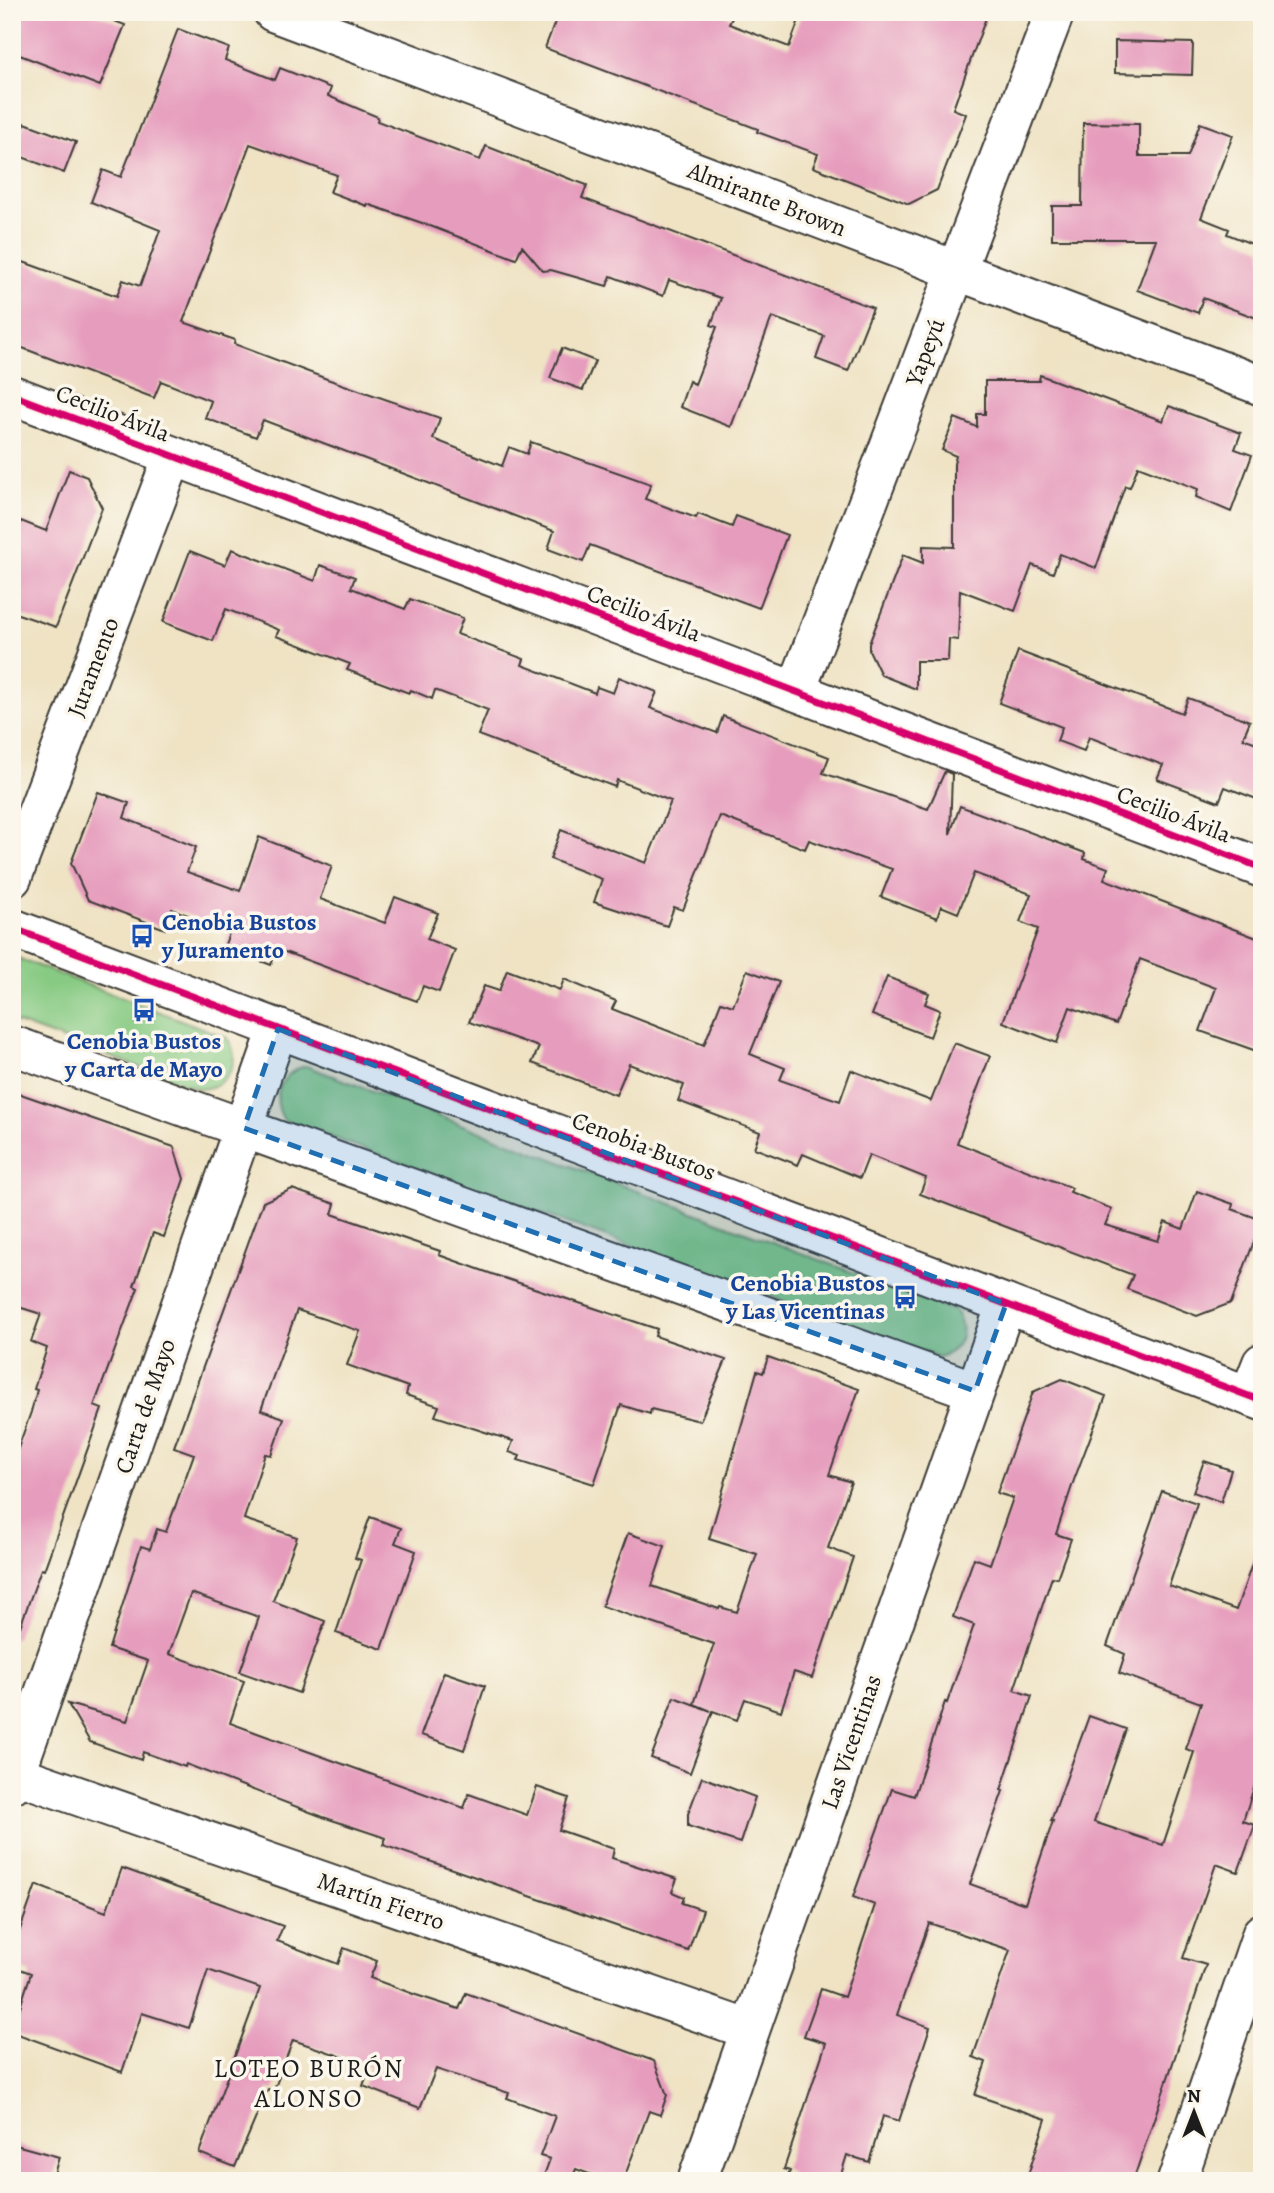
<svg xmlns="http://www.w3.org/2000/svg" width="1274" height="2193" font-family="Alegreya,serif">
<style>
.green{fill:#87ca83;stroke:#527350;stroke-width:2}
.building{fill:#e69dbd}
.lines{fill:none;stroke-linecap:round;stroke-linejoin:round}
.street-casing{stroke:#3c3a35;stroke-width:42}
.secondary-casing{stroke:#3c3a35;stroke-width:42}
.street{stroke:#fff;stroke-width:38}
.secondary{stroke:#fff;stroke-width:38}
.cycleway-casing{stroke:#fbf7ec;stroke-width:11}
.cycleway{stroke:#d6006c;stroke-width:7}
.marked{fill:#1f6fb2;fill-opacity:0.2;stroke:#1f6fb2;stroke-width:5;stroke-dasharray:14 9;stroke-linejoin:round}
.labels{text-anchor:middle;stroke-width:7;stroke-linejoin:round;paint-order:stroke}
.street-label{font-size:24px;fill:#1c1c1c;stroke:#fbf7ec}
.transit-label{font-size:24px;font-weight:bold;fill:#164399;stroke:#fbf7ec;text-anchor:start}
.neighbourhood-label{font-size:26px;letter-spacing:2px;fill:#1c1c1c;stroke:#fbf7ec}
</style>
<rect width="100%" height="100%" fill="#fbf7ec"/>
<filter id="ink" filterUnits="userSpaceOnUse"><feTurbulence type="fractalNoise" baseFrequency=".0143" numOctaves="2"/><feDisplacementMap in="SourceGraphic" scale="14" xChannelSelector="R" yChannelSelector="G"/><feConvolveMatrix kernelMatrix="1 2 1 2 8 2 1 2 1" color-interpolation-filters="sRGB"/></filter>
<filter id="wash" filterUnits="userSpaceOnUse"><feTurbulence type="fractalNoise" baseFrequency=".00686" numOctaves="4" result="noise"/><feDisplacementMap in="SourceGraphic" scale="28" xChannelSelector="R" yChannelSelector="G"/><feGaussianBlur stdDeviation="1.57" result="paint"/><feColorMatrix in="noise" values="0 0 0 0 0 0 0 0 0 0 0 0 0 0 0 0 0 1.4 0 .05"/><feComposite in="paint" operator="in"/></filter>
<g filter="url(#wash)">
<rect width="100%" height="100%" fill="#efe3c4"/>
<path class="green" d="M 12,956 L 226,1037 C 245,1059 227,1089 199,1089 L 12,1021 Z
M 306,1066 L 955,1311 C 968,1330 961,1351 938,1357 L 284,1120 C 270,1097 280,1073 306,1066 Z"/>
<g id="blocks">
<path class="building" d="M 12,12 L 91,12 L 125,25 L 100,86 L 12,52 Z
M 559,12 L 715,12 L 732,18 L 729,24 L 789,47 L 802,12 L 988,12 L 953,109 L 966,114 L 937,190 L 909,204 L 813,167 L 818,154 L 757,132 L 758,129 L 545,48 Z
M 178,29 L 229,48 L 225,60 L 275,80 L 280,68 L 331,88 L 328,96 L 378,117 L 377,121 L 480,160 L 486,146 L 570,179 L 587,185 L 582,198 L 873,308 L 848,371 L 816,359 L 824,336 L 772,317 L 731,427 L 680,407 L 689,381 L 695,384 L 717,327 L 711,325 L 721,298 L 669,280 L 663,296 L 611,276 L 607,286 L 551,270 L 543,271 L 522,246 L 516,259 L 425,224 L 367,204 L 367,206 L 330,192 L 337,175 L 250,144 L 183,322 L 235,340 L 234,344 L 327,379 L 440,418 L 433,439 L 502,466 L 509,447 L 527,454 L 531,442 L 651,484 L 645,499 L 696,518 L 698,514 L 732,527 L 736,516 L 787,535 L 759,608 L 590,545 L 583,562 L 548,549 L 554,531 L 486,505 L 263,420 L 256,437 L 205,418 L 211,401 L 161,381 L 154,398 L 12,344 L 12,258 L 117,296 L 123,280 L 140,286 L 160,230 L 91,202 L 103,170 L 121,177 Z
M 1115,41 L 1193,43 L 1192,75 L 1115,73 Z
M 25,123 L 76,142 L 64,173 L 14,154 Z
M 1083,123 L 1139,124 L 1139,156 L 1188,156 L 1200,123 L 1233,135 L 1201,218 L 1229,229 L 1227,234 L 1262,248 L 1262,320 L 1203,298 L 1198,313 L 1137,290 L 1156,239 L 1052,239 L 1052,206 L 1082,206 Z
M 562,348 L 595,361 L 583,390 L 550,378 Z
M 1040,375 L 1163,421 L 1169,406 L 1241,433 L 1235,449 L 1252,455 L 1231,512 L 1196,497 L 1198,489 L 1138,466 L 1130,487 L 1125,486 L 1096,568 L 1060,554 L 1053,573 L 1032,565 L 1015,611 L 960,590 L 958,640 L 949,639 L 948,661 L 916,661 L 916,689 L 881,675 L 869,650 L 869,644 L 903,555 L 923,563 L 923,546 L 954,547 L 954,464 L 956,456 L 942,450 L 955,418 L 977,427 L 977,414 L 985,414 L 985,381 L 1039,381 Z
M 69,470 L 87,477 L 102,508 L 56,627 L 12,612 L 12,543 L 21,521 L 46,531 Z
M 232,549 L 315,581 L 320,565 L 355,577 L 351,588 L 405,609 L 410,599 L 463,618 L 457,634 L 524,659 L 522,665 L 595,693 L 597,687 L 613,693 L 619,677 L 657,692 L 650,708 L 717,733 L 723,716 L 829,757 L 823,773 L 928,809 L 945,771 L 952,774 L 950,834 L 960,806 L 1085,853 L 1084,859 L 1108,868 L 1104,879 L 1262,940 L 1262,1053 L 1200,1031 L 1216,988 L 1140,959 L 1116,1024 L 1070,1007 L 1057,1043 L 1003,1022 L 1038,929 L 1020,922 L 1031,894 L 974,873 L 958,913 L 941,906 L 937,918 L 881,897 L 892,869 L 809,840 L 805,849 L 720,816 L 683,910 L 674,907 L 667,926 L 594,902 L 602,879 L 550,859 L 561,830 L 646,863 L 671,801 L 617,780 L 615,787 L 478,735 L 488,710 L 435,690 L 432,699 L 411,690 L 409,693 L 347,670 L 350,664 L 276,636 L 279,630 L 226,609 L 213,641 L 163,622 L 190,551 L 225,565 Z
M 1018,651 L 1182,713 L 1188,698 L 1250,721 L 1243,738 L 1262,745 L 1262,801 L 1225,787 L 1219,802 L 1157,779 L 1163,765 L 1089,737 L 1084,751 L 1057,741 L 1062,727 L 999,703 Z
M 98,792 L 129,803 L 124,818 L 196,847 L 187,872 L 240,891 L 259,837 L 332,866 L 320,899 L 385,923 L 395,897 L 438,913 L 427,939 L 455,950 L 439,992 L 423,986 L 417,1001 L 277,949 L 271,965 L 224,947 L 230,931 L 172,909 L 165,929 L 88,900 L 71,863 Z
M 507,970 L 560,990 L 564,979 L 616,1001 L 612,1009 L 704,1045 L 721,1002 L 733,1006 L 747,970 L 779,982 L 750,1054 L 785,1068 L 780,1080 L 840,1101 L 851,1070 L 931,1101 L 954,1043 L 990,1056 L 957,1143 L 1072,1188 L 1070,1192 L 1112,1209 L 1105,1225 L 1158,1241 L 1165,1222 L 1183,1229 L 1197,1191 L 1233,1204 L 1232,1209 L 1262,1220 L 1231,1303 L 1197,1316 L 1127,1289 L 1133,1275 L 920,1194 L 926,1178 L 869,1155 L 860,1178 L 803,1154 L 798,1165 L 754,1148 L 760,1132 L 678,1101 L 684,1085 L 629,1064 L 616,1095 L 532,1063 L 539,1047 L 469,1022 L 484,986 L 499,991 Z
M 887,977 L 929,993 L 925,1004 L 940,1010 L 930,1037 L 872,1015 Z
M 12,1091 L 174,1147 L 184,1179 L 164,1237 L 153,1233 L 134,1286 L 138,1288 L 94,1406 L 102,1409 L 44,1570 L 41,1569 L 16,1638 L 12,1638 L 12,1465 L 31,1412 L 37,1390 L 34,1389 L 47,1348 L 31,1342 L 41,1314 L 12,1305 Z
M 292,1189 L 335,1204 L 332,1214 L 440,1251 L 439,1255 L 492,1274 L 657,1329 L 655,1336 L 726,1360 L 700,1421 L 651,1409 L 650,1414 L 621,1405 L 594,1484 L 518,1460 L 520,1456 L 509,1452 L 513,1441 L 435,1416 L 439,1406 L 406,1395 L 408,1387 L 347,1365 L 360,1331 L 297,1310 L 261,1410 L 284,1418 L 271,1455 L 265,1454 L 244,1519 L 297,1537 L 273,1601 L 325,1621 L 299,1693 L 240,1672 L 259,1617 L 191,1593 L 169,1654 L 244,1681 L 230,1723 L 464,1808 L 469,1794 L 527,1815 L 537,1787 L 569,1798 L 559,1830 L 614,1849 L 612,1858 L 677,1879 L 672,1892 L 684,1897 L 682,1903 L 703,1910 L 688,1951 L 383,1845 L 386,1838 L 323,1817 L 186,1764 L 185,1767 L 143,1752 L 141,1760 L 90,1742 L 68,1704 L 127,1721 L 148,1661 L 109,1648 L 141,1546 L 150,1549 L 157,1529 L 166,1532 L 194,1454 L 174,1447 L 263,1202 Z
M 768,1357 L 859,1389 L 829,1475 L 851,1482 L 828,1548 L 853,1557 L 812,1678 L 794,1672 L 781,1711 L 745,1699 L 737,1720 L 713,1711 L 690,1773 L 651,1758 L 674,1697 L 711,1711 L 694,1704 L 714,1644 L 602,1606 L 628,1533 L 665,1546 L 652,1586 L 719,1609 L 720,1607 L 737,1612 L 757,1554 L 709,1539 L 757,1371 L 763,1373 Z
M 1062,1379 L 1106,1396 L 1074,1480 L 1056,1534 L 1071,1539 L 1057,1578 L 1052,1577 L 1014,1690 L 1032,1696 L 1001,1790 L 1003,1791 L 970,1884 L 1025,1904 L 1053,1821 L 1051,1821 L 1089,1716 L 1126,1729 L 1094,1822 L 1163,1845 L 1194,1752 L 1186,1749 L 1201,1703 L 1119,1673 L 1125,1654 L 1107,1646 L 1162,1491 L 1197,1503 L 1169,1586 L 1236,1610 L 1257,1550 L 1262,1551 L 1262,1763 L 1243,1821 L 1255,1825 L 1238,1872 L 1216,1864 L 1183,1958 L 1206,1965 L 1133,2181 L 1026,2181 L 1046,2119 L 975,2095 L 986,2062 L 973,2057 L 1010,1950 L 929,1923 L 897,2015 L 930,2027 L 899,2121 L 883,2116 L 869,2162 L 847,2155 L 839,2181 L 786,2181 L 790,2171 L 784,2169 L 826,2043 L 804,2036 L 821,1989 L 844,1997 L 875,1905 L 853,1897 L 892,1789 L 914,1796 L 945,1702 L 947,1703 L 974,1625 L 953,1617 L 974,1558 L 990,1564 L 1013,1498 L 997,1493 L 1033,1392 Z
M 1204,1461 L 1231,1470 L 1221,1502 L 1193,1492 Z
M 370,1517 L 401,1528 L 395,1543 L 416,1551 L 382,1649 L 336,1633 L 361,1560 L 355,1558 Z
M 444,1672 L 485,1686 L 464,1750 L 421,1735 Z
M 702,1777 L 755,1797 L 740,1843 L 688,1826 L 688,1814 Z
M 122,1868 L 283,1926 L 277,1941 L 338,1964 L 344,1948 L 377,1961 L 370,1978 L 416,1995 L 459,2009 L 466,1993 L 654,2061 L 667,2095 L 660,2115 L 649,2111 L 623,2181 L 608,2181 L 576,2169 L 571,2181 L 542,2181 L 550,2159 L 540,2156 L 555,2116 L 507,2098 L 509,2093 L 436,2069 L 420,2108 L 363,2086 L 370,2066 L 293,2040 L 274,2090 L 268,2089 L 235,2167 L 199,2153 L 260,1988 L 208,1970 L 189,2028 L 142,2013 L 122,2072 L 12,2032 L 31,1973 L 12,1966 L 12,1952 L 36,1885 L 106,1912 Z
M 12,2144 L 59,2157 L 52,2181 L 38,2181 L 12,2172 Z"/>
</g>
</g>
<g filter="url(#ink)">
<use href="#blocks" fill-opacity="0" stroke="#3c3a35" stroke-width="2"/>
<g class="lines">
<g class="street-casing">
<path id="street" d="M 273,12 L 1262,386
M 12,395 L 1262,868
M 796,691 L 1055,12
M 12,878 L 173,456
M 12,1045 L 975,1391
M 1249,1396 L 1262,1363
M 12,1773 L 750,2030
M 12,1784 L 278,1029
M 697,2181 L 1006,1304
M 1177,2181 L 1262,1933"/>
</g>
<g class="secondary-casing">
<path id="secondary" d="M 12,928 L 1262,1401"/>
</g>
<use href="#street" class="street"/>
<use href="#secondary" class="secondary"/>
<g class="cycleway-casing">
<path id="cycleway" d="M 12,395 L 1262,868
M 12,928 L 1262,1401"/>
</g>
<use href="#cycleway" class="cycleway"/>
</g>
</g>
<path class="marked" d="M 278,1029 L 1006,1304 L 975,1391 L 244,1128 Z"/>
<defs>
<g id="bus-bare" transform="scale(1.89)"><path d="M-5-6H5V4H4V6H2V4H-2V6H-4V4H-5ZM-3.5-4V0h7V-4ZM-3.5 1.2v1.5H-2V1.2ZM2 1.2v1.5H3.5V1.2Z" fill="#1a4fb4" stroke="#fbf7ec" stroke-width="2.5" paint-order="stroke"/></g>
</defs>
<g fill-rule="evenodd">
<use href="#bus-bare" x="142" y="936"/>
<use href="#bus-bare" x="144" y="1010"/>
<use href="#bus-bare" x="905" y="1297"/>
</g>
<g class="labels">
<g class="street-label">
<text transform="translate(767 199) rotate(21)" y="8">Almirante Brown</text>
<text transform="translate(925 352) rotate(-69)" y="8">Yapeyú</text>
<text transform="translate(113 413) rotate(21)" y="8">Cecilio Ávila</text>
<text transform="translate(644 613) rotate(21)" y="8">Cecilio Ávila</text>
<text transform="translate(93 667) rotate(-69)" y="8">Juramento</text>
<text transform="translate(1174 814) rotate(21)" y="8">Cecilio Ávila</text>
<text transform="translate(644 1146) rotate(21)" y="8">Cenobia Bustos</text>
<text transform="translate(145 1406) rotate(-71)" y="8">Carta de Mayo</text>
<text transform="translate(851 1742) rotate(-71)" y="8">Las Vicentinas</text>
<text transform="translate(381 1901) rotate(19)" y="8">Martín Fierro</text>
</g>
<g class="transit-label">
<text x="162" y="930">Cenobia Bustos<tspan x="162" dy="28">y Juramento</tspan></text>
<text x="144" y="1049" text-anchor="middle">Cenobia Bustos<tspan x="144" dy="28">y Carta de Mayo</tspan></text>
<text x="885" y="1291" text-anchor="end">Cenobia Bustos<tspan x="885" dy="28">y Las Vicentinas</tspan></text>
</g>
<g class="neighbourhood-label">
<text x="309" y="2077">LOTEO BURÓN<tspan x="309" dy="30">ALONSO</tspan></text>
</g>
</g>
<rect width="1274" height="2193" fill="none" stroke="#fbf7ec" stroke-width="42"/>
<g transform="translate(1194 2112)" stroke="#fbf7ec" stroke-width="5" paint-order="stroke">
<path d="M0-5L12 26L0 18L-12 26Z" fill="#1c1c1c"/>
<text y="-10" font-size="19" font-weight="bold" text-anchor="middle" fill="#1c1c1c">N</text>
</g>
</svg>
